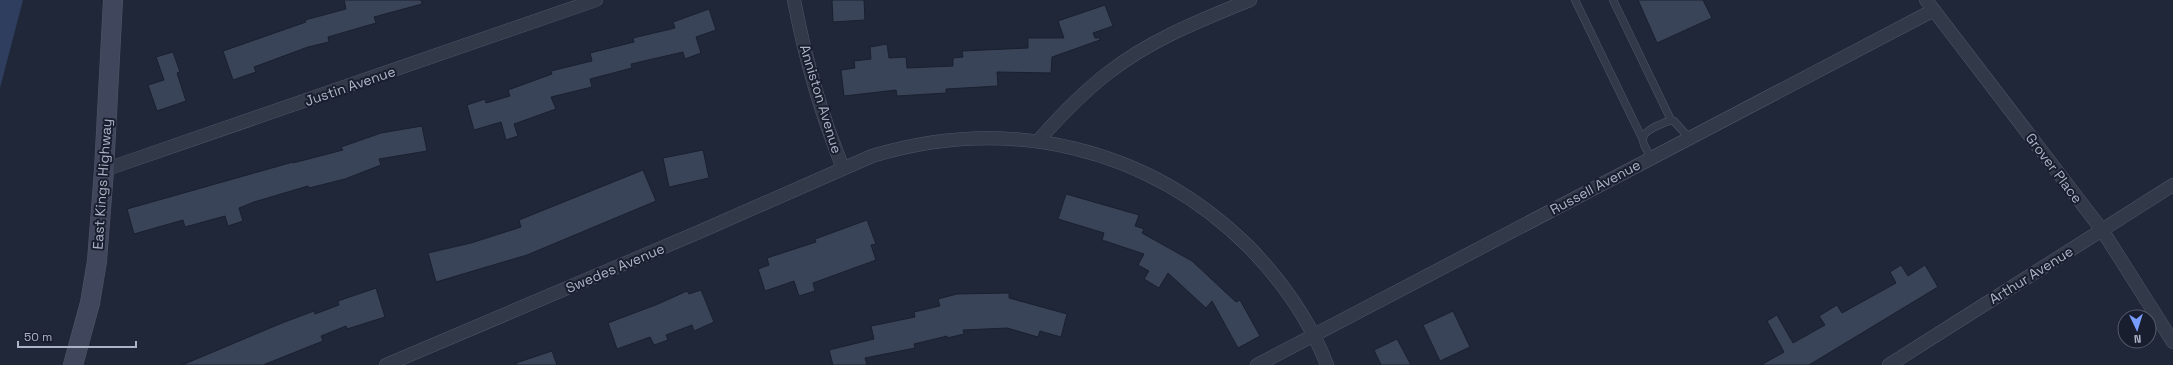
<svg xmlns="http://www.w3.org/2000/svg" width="2173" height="365" font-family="'Space Grotesk',sans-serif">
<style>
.water{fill:#2f3e5f}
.building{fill:#3a4459;stroke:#1a202f}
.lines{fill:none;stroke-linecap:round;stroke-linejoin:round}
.service-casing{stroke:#505667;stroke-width:8}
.minor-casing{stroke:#505667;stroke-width:14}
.secondary-casing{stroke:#505667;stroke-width:20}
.service{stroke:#323949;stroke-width:7}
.minor{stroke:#323949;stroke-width:13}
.secondary{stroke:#40475c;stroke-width:19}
.labels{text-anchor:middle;stroke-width:4;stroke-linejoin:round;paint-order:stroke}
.street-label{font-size:14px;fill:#adb3c6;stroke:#181e2d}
</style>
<rect width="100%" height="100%" fill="#1f2738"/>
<path class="water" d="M 0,0 L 23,0 L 0,88 Z"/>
<path class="building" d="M 344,0 L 421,0 L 422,4 L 374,17 L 376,23 L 328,37 L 329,42 L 308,47 L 254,67 L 256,72 L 233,80 L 223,51 L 306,22 L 305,20 L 346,9 Z
M 832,0 L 864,0 L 865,20 L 833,22 Z
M 1638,0 L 1703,0 L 1712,18 L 1657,43 Z
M 1105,5 L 1113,26 L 1093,33 L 1095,38 L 1100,38 L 1100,40 L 1052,57 L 1051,73 L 997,72 L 998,86 L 946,89 L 946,93 L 897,96 L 896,90 L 844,96 L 841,70 L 855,68 L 854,61 L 871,59 L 870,47 L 887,44 L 889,58 L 906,57 L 907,68 L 953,66 L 953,58 L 963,57 L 962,51 L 1028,48 L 1028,38 L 1064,38 L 1058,21 Z
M 709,9 L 716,30 L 696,37 L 701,53 L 685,59 L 683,52 L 631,64 L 632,68 L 590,79 L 592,87 L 551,97 L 556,109 L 514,124 L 518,136 L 506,140 L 501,122 L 474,130 L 467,105 L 485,99 L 486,103 L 510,96 L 508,90 L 552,74 L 551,71 L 592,61 L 590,53 L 634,42 L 633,38 L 675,28 L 673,22 Z
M 173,52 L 180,72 L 177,73 L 186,101 L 157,111 L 148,85 L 164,80 L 156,57 Z
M 422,126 L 427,151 L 379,159 L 381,165 L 345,179 L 309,188 L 308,186 L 254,202 L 239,208 L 243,221 L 228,226 L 225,216 L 185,227 L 183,220 L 134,234 L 127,209 L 293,162 L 293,163 L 343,150 L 341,147 L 381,133 Z
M 703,150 L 709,178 L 669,187 L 663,158 Z
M 643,170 L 656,201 L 527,255 L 436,282 L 428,253 L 471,243 L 521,227 L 519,220 Z
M 1066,194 L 1139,215 L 1135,226 L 1144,229 L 1142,233 L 1192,261 L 1236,302 L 1240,300 L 1260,336 L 1238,348 L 1212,301 L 1206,308 L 1168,273 L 1159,288 L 1144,279 L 1149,271 L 1138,265 L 1144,254 L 1102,240 L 1104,233 L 1058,219 Z
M 867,220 L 876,244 L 871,245 L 876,260 L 813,283 L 815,291 L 799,296 L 794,281 L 765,291 L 758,269 L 769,265 L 767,258 L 816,242 L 815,239 Z
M 1901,265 L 1908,276 L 1925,265 L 1938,287 L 1809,365 L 1761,365 L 1784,352 L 1767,321 L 1777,315 L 1793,343 L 1825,325 L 1819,316 L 1837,305 L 1842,313 L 1896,283 L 1890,272 Z
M 376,288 L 385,317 L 347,329 L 346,326 L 321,336 L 323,341 L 263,365 L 182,365 L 282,323 L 314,311 L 315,314 L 339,305 L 338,301 Z
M 701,290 L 714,322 L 694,331 L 692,325 L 666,335 L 668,340 L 654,345 L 650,337 L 617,349 L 608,323 L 658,304 L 687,291 L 689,294 Z
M 1009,293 L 1009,298 L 1067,314 L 1061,337 L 1040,331 L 1038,337 L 1007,328 L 963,330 L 964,334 L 947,338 L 947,336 L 914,344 L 915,348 L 865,358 L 867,365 L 833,365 L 829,350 L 874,339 L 871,326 L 915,317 L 914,312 L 940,306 L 938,299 L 957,294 Z
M 1453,311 L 1470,347 L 1440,361 L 1423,325 Z
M 1397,339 L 1411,365 L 1381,365 L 1374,350 Z
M 552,351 L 557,365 L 517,365 L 516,363 Z"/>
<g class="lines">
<g class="service-casing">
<path id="service" d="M 1575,0 L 1643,140
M 1613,0 L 1671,120
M 1651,157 C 1640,140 1638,134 1659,125 C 1664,123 1669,120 1674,121 L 1689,138"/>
</g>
<g class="minor-casing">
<path id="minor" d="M 794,0 C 805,58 821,114 843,168
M 1926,0 L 2102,230 L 2173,342
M 1038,141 C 1060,116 1082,93 1108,73 C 1150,40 1201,20 1250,0
M 104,170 L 596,0
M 386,365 L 699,232 L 872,156 C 1008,115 1147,146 1249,247 C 1281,280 1310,321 1327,365
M 1257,365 L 1934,10
M 1889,365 L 2173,185"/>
</g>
<g class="secondary-casing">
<path id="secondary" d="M 73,365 L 90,303 L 97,261 L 104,170 L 113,0"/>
</g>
<use href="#service" class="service"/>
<use href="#minor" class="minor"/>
<use href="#secondary" class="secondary"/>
</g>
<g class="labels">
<g class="street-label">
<text transform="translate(350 86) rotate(-19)" y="5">Justin Avenue</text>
<text transform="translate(821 99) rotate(73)" y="5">Anniston Avenue</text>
<text transform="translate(2054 168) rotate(53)" y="5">Grover Place</text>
<text transform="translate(102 184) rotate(-86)" y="5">East Kings Highway</text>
<text transform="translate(1595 187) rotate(-28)" y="5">Russell Avenue</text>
<text transform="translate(615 268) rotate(-23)" y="5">Swedes Avenue</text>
<text transform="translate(2031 275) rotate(-32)" y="5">Arthur Avenue</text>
</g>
</g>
<g transform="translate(2137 329) rotate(176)"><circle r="19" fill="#181e2d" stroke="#545a6a"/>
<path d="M0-3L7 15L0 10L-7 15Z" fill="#799dfe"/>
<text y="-6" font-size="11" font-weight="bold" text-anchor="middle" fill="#adb3c6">N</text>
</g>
<path d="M18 341v6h118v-6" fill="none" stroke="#adb3c6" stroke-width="2"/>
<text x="24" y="341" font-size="12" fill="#adb3c6" stroke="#181e2d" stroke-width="3" paint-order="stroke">50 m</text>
</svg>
